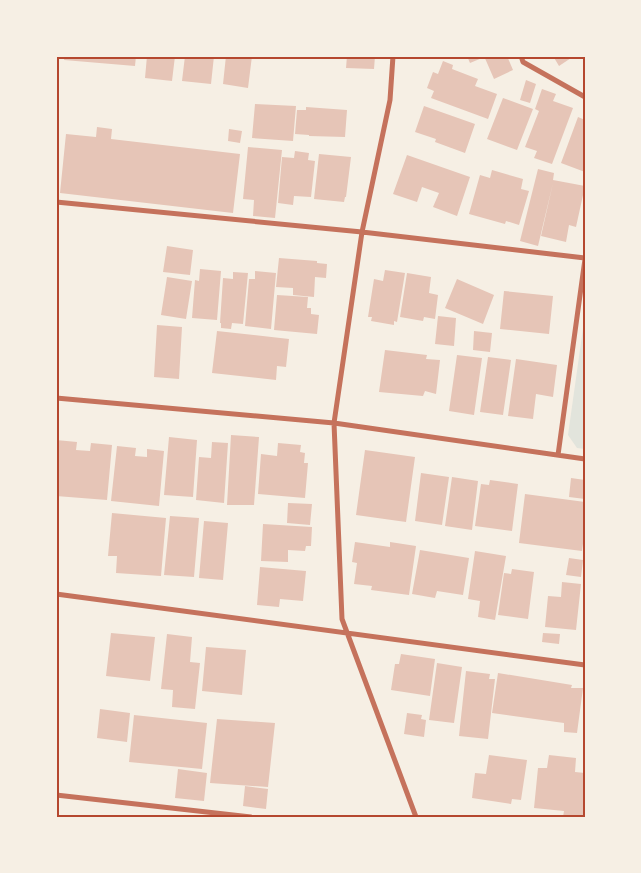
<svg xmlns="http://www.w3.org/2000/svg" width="641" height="873" font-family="Spectral,serif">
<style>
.green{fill:#e2e4dc}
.building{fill:#e6c5b7}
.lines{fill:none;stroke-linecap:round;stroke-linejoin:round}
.minor{stroke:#c5725c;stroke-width:5}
.neatline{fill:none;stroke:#b5482f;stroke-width:2}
</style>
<rect width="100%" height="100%" fill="#f6efe4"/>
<path class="green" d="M 585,314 L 585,449 L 577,448 L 568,435 Z"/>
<path class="building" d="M 65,56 L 136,56 L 135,66 L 64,60 Z
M 147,56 L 175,56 L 172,81 L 145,78 Z
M 185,56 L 214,56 L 211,84 L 182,81 Z
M 226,56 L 252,56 L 248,88 L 223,84 Z
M 347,56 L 375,56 L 374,69 L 346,68 Z
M 467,56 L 481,56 L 482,58 L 470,63 Z
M 484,56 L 507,56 L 513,70 L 494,79 Z
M 553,56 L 574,56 L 559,66 Z
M 443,61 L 453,65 L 452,69 L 478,79 L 475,86 L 497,94 L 488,119 L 431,98 L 434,91 L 427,88 L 433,72 L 438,74 Z
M 526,80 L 536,84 L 530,103 L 520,100 Z
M 542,89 L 556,94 L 553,101 L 573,108 L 552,164 L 534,158 L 537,151 L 525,147 L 539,111 L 535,109 Z
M 503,98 L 533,109 L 517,150 L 487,139 Z
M 255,104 L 296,106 L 293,141 L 252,138 Z
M 424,106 L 475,124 L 465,153 L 435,142 L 436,139 L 415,132 Z
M 306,107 L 347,110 L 345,137 L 309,136 L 309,135 L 295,134 L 297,110 L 306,110 Z
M 578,117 L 585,120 L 585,172 L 561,163 Z
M 97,127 L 112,129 L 111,139 L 240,154 L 233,213 L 60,193 L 66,134 L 96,137 Z
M 229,129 L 242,131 L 240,143 L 228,141 Z
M 248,147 L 282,150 L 275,218 L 253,216 L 254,200 L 243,199 Z
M 295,151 L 309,153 L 308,160 L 315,161 L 311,197 L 294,196 L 293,205 L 278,203 L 282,157 L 294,158 Z
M 319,154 L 351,157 L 346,197 L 345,197 L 344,202 L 314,199 Z
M 407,155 L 470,177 L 457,216 L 433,207 L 439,193 L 422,187 L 417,202 L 393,194 Z
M 538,169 L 554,173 L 553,180 L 585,186 L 576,227 L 569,225 L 566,242 L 541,236 L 553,183 L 538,246 L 520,241 Z
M 492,170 L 523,179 L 521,189 L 529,191 L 519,225 L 506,221 L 505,224 L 469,214 L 480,175 L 490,178 Z
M 167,246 L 193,250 L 190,275 L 163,272 Z
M 279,258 L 317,261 L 317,263 L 327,264 L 326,278 L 315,277 L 314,297 L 293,295 L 293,288 L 276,287 Z
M 200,269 L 221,271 L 217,320 L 192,318 L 195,280 L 199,281 Z
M 385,270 L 405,273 L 397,322 L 394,321 L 394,325 L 371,321 L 372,317 L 368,317 L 374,279 L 383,281 Z
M 255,271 L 276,273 L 271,329 L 245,326 L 249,279 L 255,279 Z
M 233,272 L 248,273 L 243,324 L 232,323 L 231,329 L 221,328 L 221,323 L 220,323 L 223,278 L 233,279 Z
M 407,273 L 431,277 L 429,293 L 438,295 L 435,319 L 424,317 L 423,321 L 400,317 Z
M 167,277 L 192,281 L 186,319 L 161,315 Z
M 457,279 L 494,295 L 483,324 L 445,308 Z
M 504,291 L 553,296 L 549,334 L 500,329 Z
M 277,295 L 308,297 L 307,308 L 311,308 L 311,314 L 319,315 L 317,334 L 274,330 Z
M 438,316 L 456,318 L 454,346 L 435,344 Z
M 157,325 L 182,327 L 179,379 L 154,377 Z
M 217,331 L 289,339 L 286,367 L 277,366 L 276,380 L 212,373 Z
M 474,331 L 492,333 L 490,352 L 473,350 Z
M 385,350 L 427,355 L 426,359 L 440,360 L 436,394 L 425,391 L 423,396 L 379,392 Z
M 457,355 L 482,358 L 474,415 L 449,411 Z
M 488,357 L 511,360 L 503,415 L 480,412 Z
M 516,359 L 557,365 L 553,397 L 536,394 L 533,419 L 508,416 Z
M 231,435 L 259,437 L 254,505 L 227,505 Z
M 169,437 L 197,440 L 193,497 L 164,495 Z
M 56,440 L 77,442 L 76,450 L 90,451 L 91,443 L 112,445 L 107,500 L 56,496 Z
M 212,442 L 228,443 L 224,503 L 196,500 L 199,457 L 211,458 Z
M 278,443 L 301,445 L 300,452 L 305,453 L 304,463 L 308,463 L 305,498 L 258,494 L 261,454 L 277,456 Z
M 117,446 L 136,448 L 135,456 L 147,457 L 147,449 L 164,451 L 159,506 L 111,501 Z
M 365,450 L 415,457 L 406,522 L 356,515 Z
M 421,473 L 449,477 L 442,525 L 415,521 Z
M 452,477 L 478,481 L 472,530 L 445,526 Z
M 571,478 L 585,480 L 585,499 L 569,497 Z
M 490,480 L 518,484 L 512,531 L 475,526 L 481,484 L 489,485 Z
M 525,494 L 585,502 L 585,529 L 582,551 L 519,543 Z
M 288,503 L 312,504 L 310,525 L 287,523 Z
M 112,513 L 166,518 L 161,576 L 116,573 L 117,556 L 108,556 Z
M 170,516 L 199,518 L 194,577 L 164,575 Z
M 204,521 L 228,523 L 223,580 L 199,578 Z
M 263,524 L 312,527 L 311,546 L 306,546 L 305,551 L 288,550 L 288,562 L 261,561 Z
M 355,542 L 390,547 L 390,542 L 416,546 L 409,595 L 371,590 L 372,586 L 354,584 L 357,563 L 352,562 Z
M 420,550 L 469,558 L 463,595 L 437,591 L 435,598 L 412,594 Z
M 475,551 L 506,556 L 495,620 L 478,617 L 480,601 L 468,599 Z
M 569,558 L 583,560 L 581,577 L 566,575 Z
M 260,567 L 306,571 L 303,601 L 280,599 L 279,607 L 257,605 Z
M 512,569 L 534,572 L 528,619 L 498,615 L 504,573 L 511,574 Z
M 562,582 L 581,584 L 576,630 L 545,627 L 548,596 L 561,597 Z
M 111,633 L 155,637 L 150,681 L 106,676 Z
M 543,633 L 560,634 L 559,644 L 542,642 Z
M 167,634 L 192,637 L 190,662 L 200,663 L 195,709 L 172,707 L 173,690 L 161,689 Z
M 206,647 L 246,650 L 242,695 L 202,691 Z
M 401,654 L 435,659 L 430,696 L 391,690 L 395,664 L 399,664 Z
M 437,663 L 462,667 L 454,723 L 429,720 Z
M 466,671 L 490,674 L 489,679 L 495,679 L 488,739 L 459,736 Z
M 498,673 L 572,685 L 571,688 L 583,688 L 577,733 L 564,732 L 564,723 L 492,713 Z
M 100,709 L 130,713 L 127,742 L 97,738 Z
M 407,713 L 422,715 L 421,719 L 426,720 L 424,737 L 404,734 Z
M 134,715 L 207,723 L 202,769 L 129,762 Z
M 217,719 L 275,723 L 268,787 L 210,783 Z
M 489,755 L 527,760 L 521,800 L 512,799 L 511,804 L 472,798 L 475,773 L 486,774 Z
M 549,755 L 576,758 L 575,772 L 585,773 L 585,817 L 563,817 L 564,811 L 534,808 L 538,768 L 547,768 Z
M 178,769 L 207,773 L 204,801 L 175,798 Z
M 245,786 L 268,789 L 266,809 L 243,806 Z"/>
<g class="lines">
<path class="minor" d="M 393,56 L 390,100 L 362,232 L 334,423 L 342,619 L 416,817
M 521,56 L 523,62 L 585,97
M 56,202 L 362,232 L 585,258
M 56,398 L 334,423 L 585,459
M 558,455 L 585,259
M 56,594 L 585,665
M 56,795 L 251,817"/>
</g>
<rect width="641" height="873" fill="none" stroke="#f6efe4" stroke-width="115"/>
<rect x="58" y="58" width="526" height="758" class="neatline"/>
</svg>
